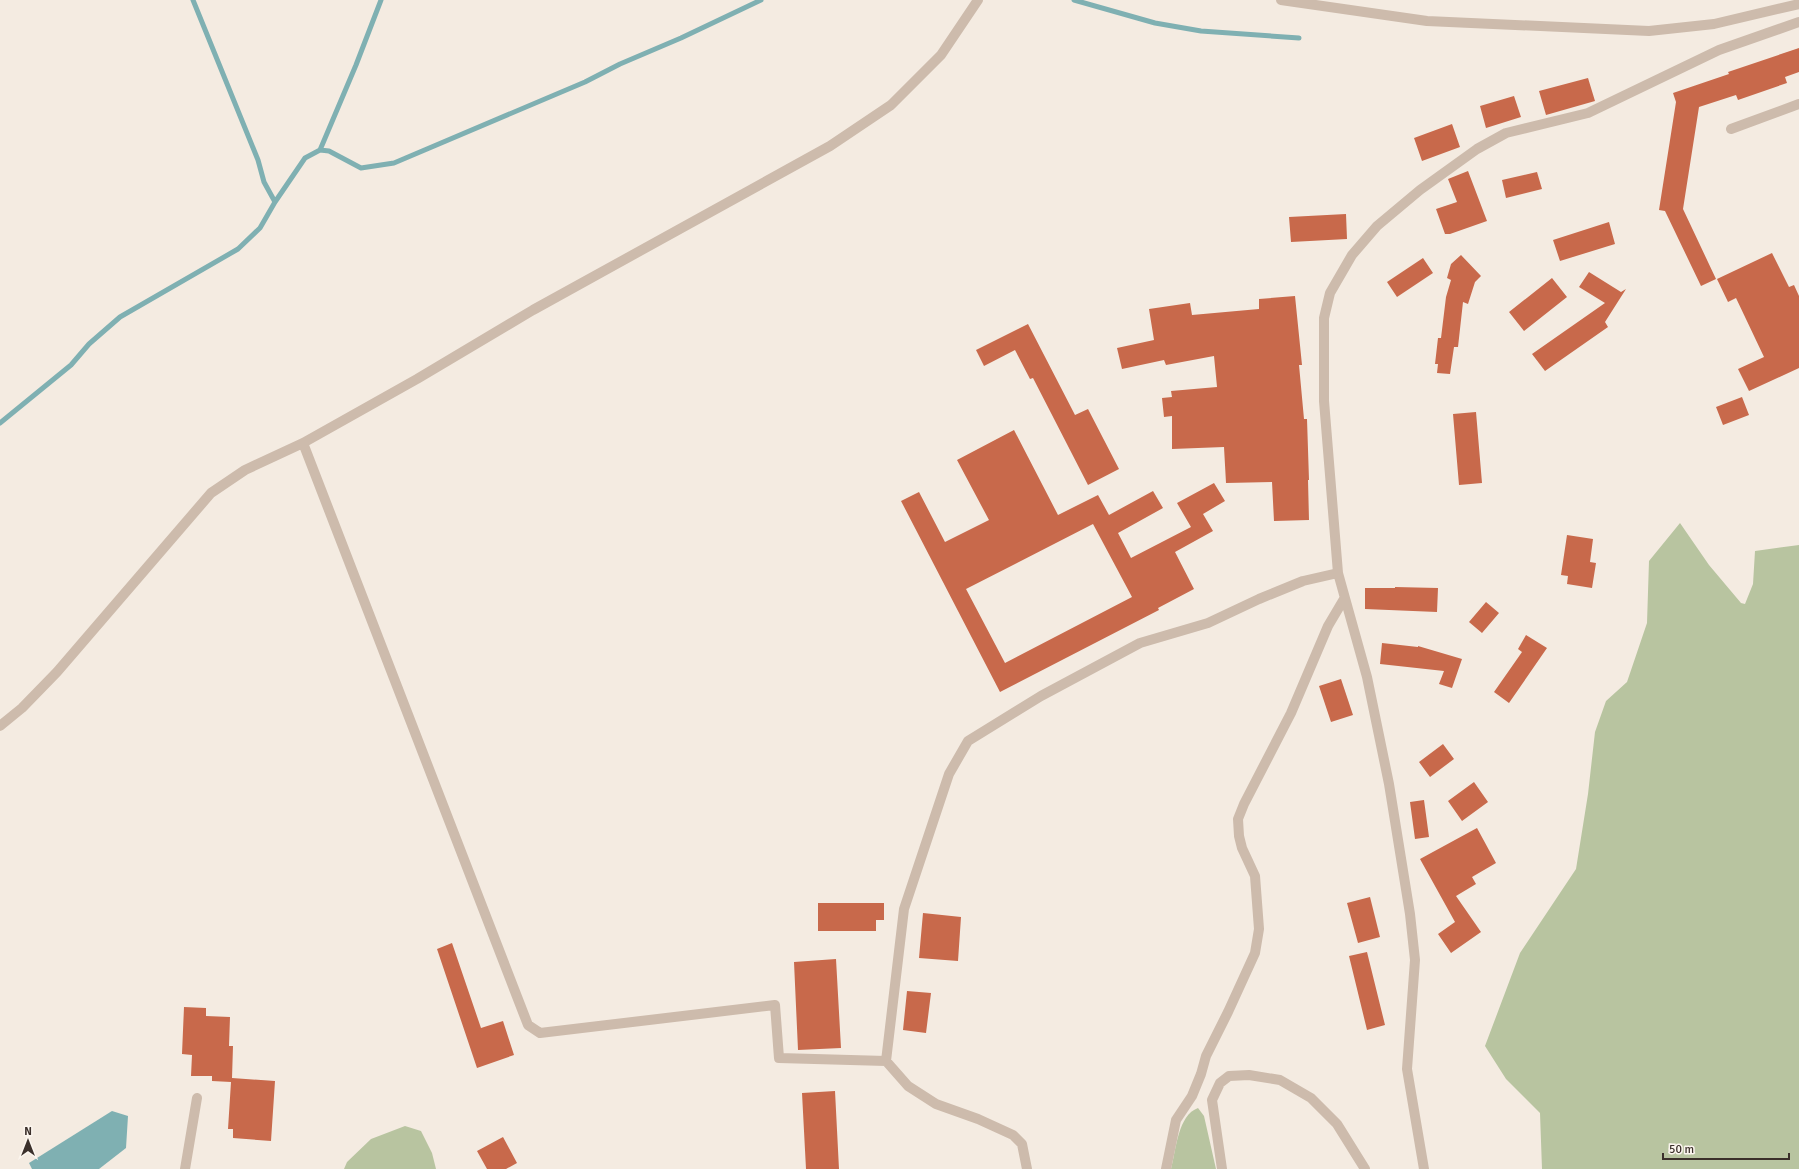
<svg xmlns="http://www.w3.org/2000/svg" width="1799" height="1169" font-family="Signika,sans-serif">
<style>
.green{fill:#b8c4a0}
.water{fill:#7fb0b2}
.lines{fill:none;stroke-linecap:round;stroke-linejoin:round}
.stream{stroke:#7fb0b2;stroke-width:5}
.building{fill:#c8694b;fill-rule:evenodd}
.minor{stroke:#cdbbac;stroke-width:10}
</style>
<rect width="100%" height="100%" fill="#f4ebe1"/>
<path class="green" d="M 1680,523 L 1709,565 L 1741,603 L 1745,604 L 1753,584 L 1755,551 L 1799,545 L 1799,1169 L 1542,1169 L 1540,1113 L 1506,1079 L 1485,1046 L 1520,953 L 1576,869 L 1588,794 L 1595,732 L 1606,701 L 1627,682 L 1647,623 L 1649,561 Z
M 1198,1108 L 1204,1116 L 1216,1169 L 1171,1169 C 1176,1150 1178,1115 1198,1108 Z
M 405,1126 L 421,1131 L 432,1153 L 436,1169 L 344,1169 L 347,1162 L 371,1139 Z"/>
<path class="water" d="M 112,1111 L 128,1116 L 126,1148 L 99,1169 L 32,1169 L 29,1163 Z"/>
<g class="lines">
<path class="stream" d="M 193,0 L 258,160 L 264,182 L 275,202
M 1074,0 L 1155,23 L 1201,31 L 1299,38
M 320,150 L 356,65 L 381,0
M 0,423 L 71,365 L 89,344 L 120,317 L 238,249 L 260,228 L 275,202 L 305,158 L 320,150 L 329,151 L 361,168 L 394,163 L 585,82 L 620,64 L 681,38 L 761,0"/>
</g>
<path class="building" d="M 1799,48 L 1799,72 L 1785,77 L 1787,83 L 1738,100 L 1736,95 L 1699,107 L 1683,209 L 1716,279 L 1701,286 L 1665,211 L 1659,210 L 1676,102 L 1673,93 L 1729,74 L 1728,72 Z
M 1588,78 L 1595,101 L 1546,115 L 1539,91 Z
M 1514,96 L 1521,117 L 1486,128 L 1480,106 Z
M 1452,124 L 1460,147 L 1422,161 L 1414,138 Z
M 1468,171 L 1487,221 L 1450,234 L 1445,234 L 1436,209 L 1457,202 L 1448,179 Z
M 1537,172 L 1542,189 L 1506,198 L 1502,180 Z
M 1346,214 L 1347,239 L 1291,242 L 1289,217 Z
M 1609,222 L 1615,244 L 1560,261 L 1553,240 Z
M 1772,253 L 1789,287 L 1794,285 L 1799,296 L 1799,368 L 1749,391 L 1738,369 L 1764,357 L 1736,298 L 1728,302 L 1717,279 Z
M 1461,255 L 1481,276 L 1475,282 L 1468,304 L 1463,302 L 1458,347 L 1454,347 L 1450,374 L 1437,373 L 1438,364 L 1435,364 L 1438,338 L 1441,338 L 1446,297 L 1451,280 L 1447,278 L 1451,264 Z
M 1423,258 L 1433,273 L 1397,297 L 1387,282 Z
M 1589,272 L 1621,292 L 1626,289 L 1605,322 L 1608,327 L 1545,371 L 1532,354 L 1605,303 L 1579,287 Z
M 1552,278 L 1567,297 L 1524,331 L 1509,312 Z
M 1295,296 L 1302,365 L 1299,365 L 1304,419 L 1307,419 L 1309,480 L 1308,480 L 1309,520 L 1274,521 L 1272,482 L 1226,483 L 1224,447 L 1172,449 L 1172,416 L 1164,417 L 1162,398 L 1172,397 L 1171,391 L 1217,387 L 1214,356 L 1166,365 L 1164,360 L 1122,369 L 1117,348 L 1154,340 L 1149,309 L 1190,303 L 1192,315 L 1259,309 L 1259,299 Z
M 1028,324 L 1075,415 L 1088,409 L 1119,469 L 1088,485 L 1033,378 L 1030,379 L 1015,350 L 984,366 L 976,350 Z
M 1742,397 L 1749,415 L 1723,425 L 1716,407 Z
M 1476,412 L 1482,483 L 1459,485 L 1453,414 Z
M 1014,430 L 1058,515 L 1098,495 L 1109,515 L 1153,491 L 1163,508 L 1118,533 L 1131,558 L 1191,527 L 1177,503 L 1214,483 L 1225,501 L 1203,514 L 1213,531 L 1175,552 L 1194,589 L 1158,608 L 1159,610 L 1000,692 L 901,501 L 919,492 L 945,542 L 989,520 L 957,460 ZM 1093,524 L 1132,597 L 1005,663 L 966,589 Z
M 1567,535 L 1593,539 L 1590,562 L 1596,563 L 1592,588 L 1567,584 L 1568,576 L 1561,575 Z
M 1395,587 L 1438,588 L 1437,612 L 1365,609 L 1365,588 L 1395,588 Z
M 1486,602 L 1499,613 L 1482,633 L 1469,622 Z
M 1526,635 L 1547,648 L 1509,703 L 1494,692 L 1522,652 L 1518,649 Z
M 1382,643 L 1418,647 L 1418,646 L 1462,659 L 1452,688 L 1439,684 L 1444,671 L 1380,664 Z
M 1341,679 L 1353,715 L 1331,722 L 1319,686 Z
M 1443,744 L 1454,759 L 1430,777 L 1419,762 Z
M 1474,782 L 1488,802 L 1462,821 L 1448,801 Z
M 1424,800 L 1429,837 L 1415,839 L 1410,802 Z
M 1477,828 L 1496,863 L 1472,877 L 1476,884 L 1456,896 L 1481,932 L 1451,953 L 1438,934 L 1455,922 L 1420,859 Z
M 1370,897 L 1380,937 L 1358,943 L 1347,903 Z
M 818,903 L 884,903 L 884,920 L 876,920 L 876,931 L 818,931 Z
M 923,913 L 961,917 L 958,961 L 919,958 Z
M 452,943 L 481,1028 L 503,1021 L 514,1055 L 477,1068 L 437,949 Z
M 1367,952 L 1385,1025 L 1367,1030 L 1349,956 Z
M 836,959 L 841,1048 L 798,1050 L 794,962 Z
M 907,991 L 931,993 L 926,1033 L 903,1030 Z
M 184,1007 L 206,1008 L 206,1016 L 230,1017 L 229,1046 L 233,1046 L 232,1078 L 275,1081 L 271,1141 L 233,1138 L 233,1129 L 228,1129 L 231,1082 L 212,1081 L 212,1076 L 191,1076 L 192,1055 L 182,1054 Z
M 835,1091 L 839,1169 L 806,1169 L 802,1093 Z
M 503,1137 L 517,1163 L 506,1169 L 487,1169 L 477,1151 Z"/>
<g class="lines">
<path class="minor" d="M 1281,0 L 1427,21 L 1649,31 L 1714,24 L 1799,4
M 1731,129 L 1799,104
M 303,443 L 528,1025 L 540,1033 L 775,1005 L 779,1058 L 886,1061 L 908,1086 L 936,1104 L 978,1119 L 1013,1135 L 1022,1144 L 1027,1169
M 0,726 L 22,708 L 57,672 L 211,493 L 245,470 L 303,443 L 417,379 L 533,310 L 830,146 L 891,105 L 941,55 L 978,0
M 886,1061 L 904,909 L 949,774 L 968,741 L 1041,696 L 1140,643 L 1208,623 L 1259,599 L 1303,581 L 1338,573
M 185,1169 L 197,1098
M 1166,1169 L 1176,1120 L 1192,1096 L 1201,1074 L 1206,1056 L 1228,1012 L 1255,953 L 1259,929 L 1255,876 L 1242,848 L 1239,836 L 1238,819 L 1244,804 L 1291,713 L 1328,626 L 1344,599
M 1222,1169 L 1212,1100 L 1220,1083 L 1229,1076 L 1249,1075 L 1280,1080 L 1311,1098 L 1337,1124 L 1365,1169
M 1424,1169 L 1407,1069 L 1415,960 L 1410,914 L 1389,784 L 1367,677 L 1338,573 L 1324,401 L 1324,318 L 1330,293 L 1352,255 L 1377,226 L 1420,190 L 1477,149 L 1506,133 L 1588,113 L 1719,50 L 1799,22"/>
</g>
<g transform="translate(28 1141)" stroke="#fbf5ee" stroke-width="3" paint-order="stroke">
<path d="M0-3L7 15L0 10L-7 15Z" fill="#3b302b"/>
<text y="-6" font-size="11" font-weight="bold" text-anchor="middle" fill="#3b302b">N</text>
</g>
<path d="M1663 1153v6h126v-6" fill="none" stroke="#3b302b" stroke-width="2"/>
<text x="1669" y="1153" font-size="12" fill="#3b302b" stroke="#fbf5ee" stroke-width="3" paint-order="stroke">50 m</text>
</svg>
